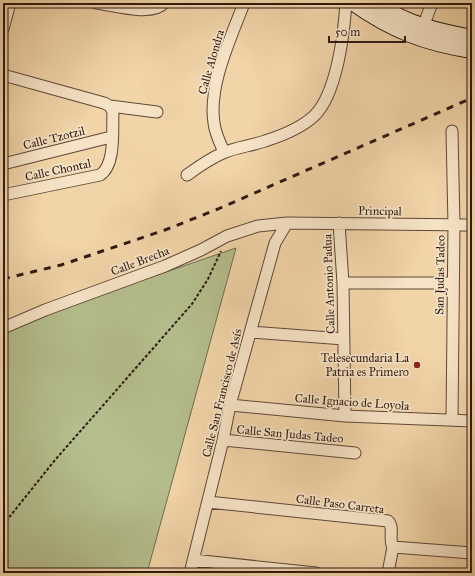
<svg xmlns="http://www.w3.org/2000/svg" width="475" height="576" font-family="'IM FELL Great Primer',serif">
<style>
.green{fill:#b4be8c;stroke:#716c4e}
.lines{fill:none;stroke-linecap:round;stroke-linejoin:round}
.street-casing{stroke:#5f4837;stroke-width:13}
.secondary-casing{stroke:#2e1911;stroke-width:18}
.path{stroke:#2e1911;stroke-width:2;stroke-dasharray:3 2;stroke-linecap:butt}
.street{stroke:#f6e3c6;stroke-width:11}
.secondary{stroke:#f6e3c6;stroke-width:16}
.rail{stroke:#2e1911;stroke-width:3;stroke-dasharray:7 7;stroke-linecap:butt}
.poi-dot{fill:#8f2418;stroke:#f6e3c6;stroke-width:1.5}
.labels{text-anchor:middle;stroke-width:3.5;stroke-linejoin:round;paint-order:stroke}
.street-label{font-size:12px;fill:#2e1911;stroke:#f6e3c6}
.poi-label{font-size:12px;fill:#2e1911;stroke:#f6e3c6;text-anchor:end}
</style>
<rect width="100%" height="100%" fill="#f1d4a8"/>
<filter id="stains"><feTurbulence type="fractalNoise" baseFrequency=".005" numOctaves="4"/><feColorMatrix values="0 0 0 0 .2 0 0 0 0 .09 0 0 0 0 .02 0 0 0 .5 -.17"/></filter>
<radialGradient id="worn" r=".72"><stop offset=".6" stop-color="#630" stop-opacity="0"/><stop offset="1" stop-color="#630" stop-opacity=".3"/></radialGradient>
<path class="green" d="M 236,248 L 147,573 L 3,573 L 3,328 Z"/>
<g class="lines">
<g class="street-casing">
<path id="street" d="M 96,3 C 113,5 152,17 164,3
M 423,27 L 432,3
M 3,29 L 10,3
M 3,75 L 104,103 L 110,106 L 157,112
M 224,152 C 220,143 215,133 214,123 C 208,85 231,38 244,3
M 3,164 L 111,137
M 187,175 C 198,167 211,158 223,153 C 236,147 251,146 265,141 C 281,136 301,128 314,116 C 337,94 344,33 346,3
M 3,195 L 100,175 C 116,165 112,130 113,112 L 110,106
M 339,223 L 343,283 L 345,416
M 343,283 L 453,283
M 3,328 L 45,310 L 165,266 L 201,250 L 227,236 L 258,226 L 287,223 L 472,225
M 251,332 L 344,339
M 230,405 L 345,416 L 472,421
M 452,420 L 454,225 L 452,131
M 223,440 L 355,453
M 208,502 L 388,521 C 395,528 388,539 393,547
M 393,547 L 472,553
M 193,560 L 316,573
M 190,573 L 223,440 L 230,405 L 275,243 L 287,223
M 388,573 L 393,547"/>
</g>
<g class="secondary-casing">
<path id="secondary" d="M 354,3 C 392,30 426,43 472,50
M 376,3 C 404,24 439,32 472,38"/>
</g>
<path class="path" d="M 3,525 L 55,460 L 192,304 L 208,279 L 221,251"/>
<use href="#street" class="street"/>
<use href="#secondary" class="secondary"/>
<path class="rail" d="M 3,279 L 61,265 L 165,230 L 218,209 L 472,98"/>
</g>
<circle class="poi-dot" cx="417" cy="365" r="4"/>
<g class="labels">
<g class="street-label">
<text transform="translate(211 62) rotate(-74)" y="4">Calle Alondra</text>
<text transform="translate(54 138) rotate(-14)" y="4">Calle Tzotzil</text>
<text transform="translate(58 170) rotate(-12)" y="4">Calle Chontal</text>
<text transform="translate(380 211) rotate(1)" y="4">Principal</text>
<text transform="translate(140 261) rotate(-21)" y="4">Calle Brecha</text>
<text transform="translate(440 275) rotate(-89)" y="4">San Judas Tadeo</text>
<text transform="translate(329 284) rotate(-92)" y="4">Calle Antonio Padua</text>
<text transform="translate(222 393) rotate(-76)" y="4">Calle San Francisco de Asís</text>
<text transform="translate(352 402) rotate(4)" y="4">Calle Ignacio de Loyola</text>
<text transform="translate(290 434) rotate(5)" y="4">Calle San Judas Tadeo</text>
<text transform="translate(340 504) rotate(7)" y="4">Calle Paso Carreta</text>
</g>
<g class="poi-label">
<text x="409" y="362">Telesecundaria La<tspan x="409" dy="14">Patria es Primero</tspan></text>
</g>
</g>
<rect width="475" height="576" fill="none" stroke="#f1d4a8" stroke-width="16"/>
<rect x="4" y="4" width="467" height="568" fill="none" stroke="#2e1911" stroke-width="2"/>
<rect x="8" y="8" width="459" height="560" fill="none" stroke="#2e1911"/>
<path d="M329 36v6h76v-6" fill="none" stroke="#2e1911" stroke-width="2"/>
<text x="335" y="36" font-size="12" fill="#2e1911" stroke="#f6e3c6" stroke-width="3" paint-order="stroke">50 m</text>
<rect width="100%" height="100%" filter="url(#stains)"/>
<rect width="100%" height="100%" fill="url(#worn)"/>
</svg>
